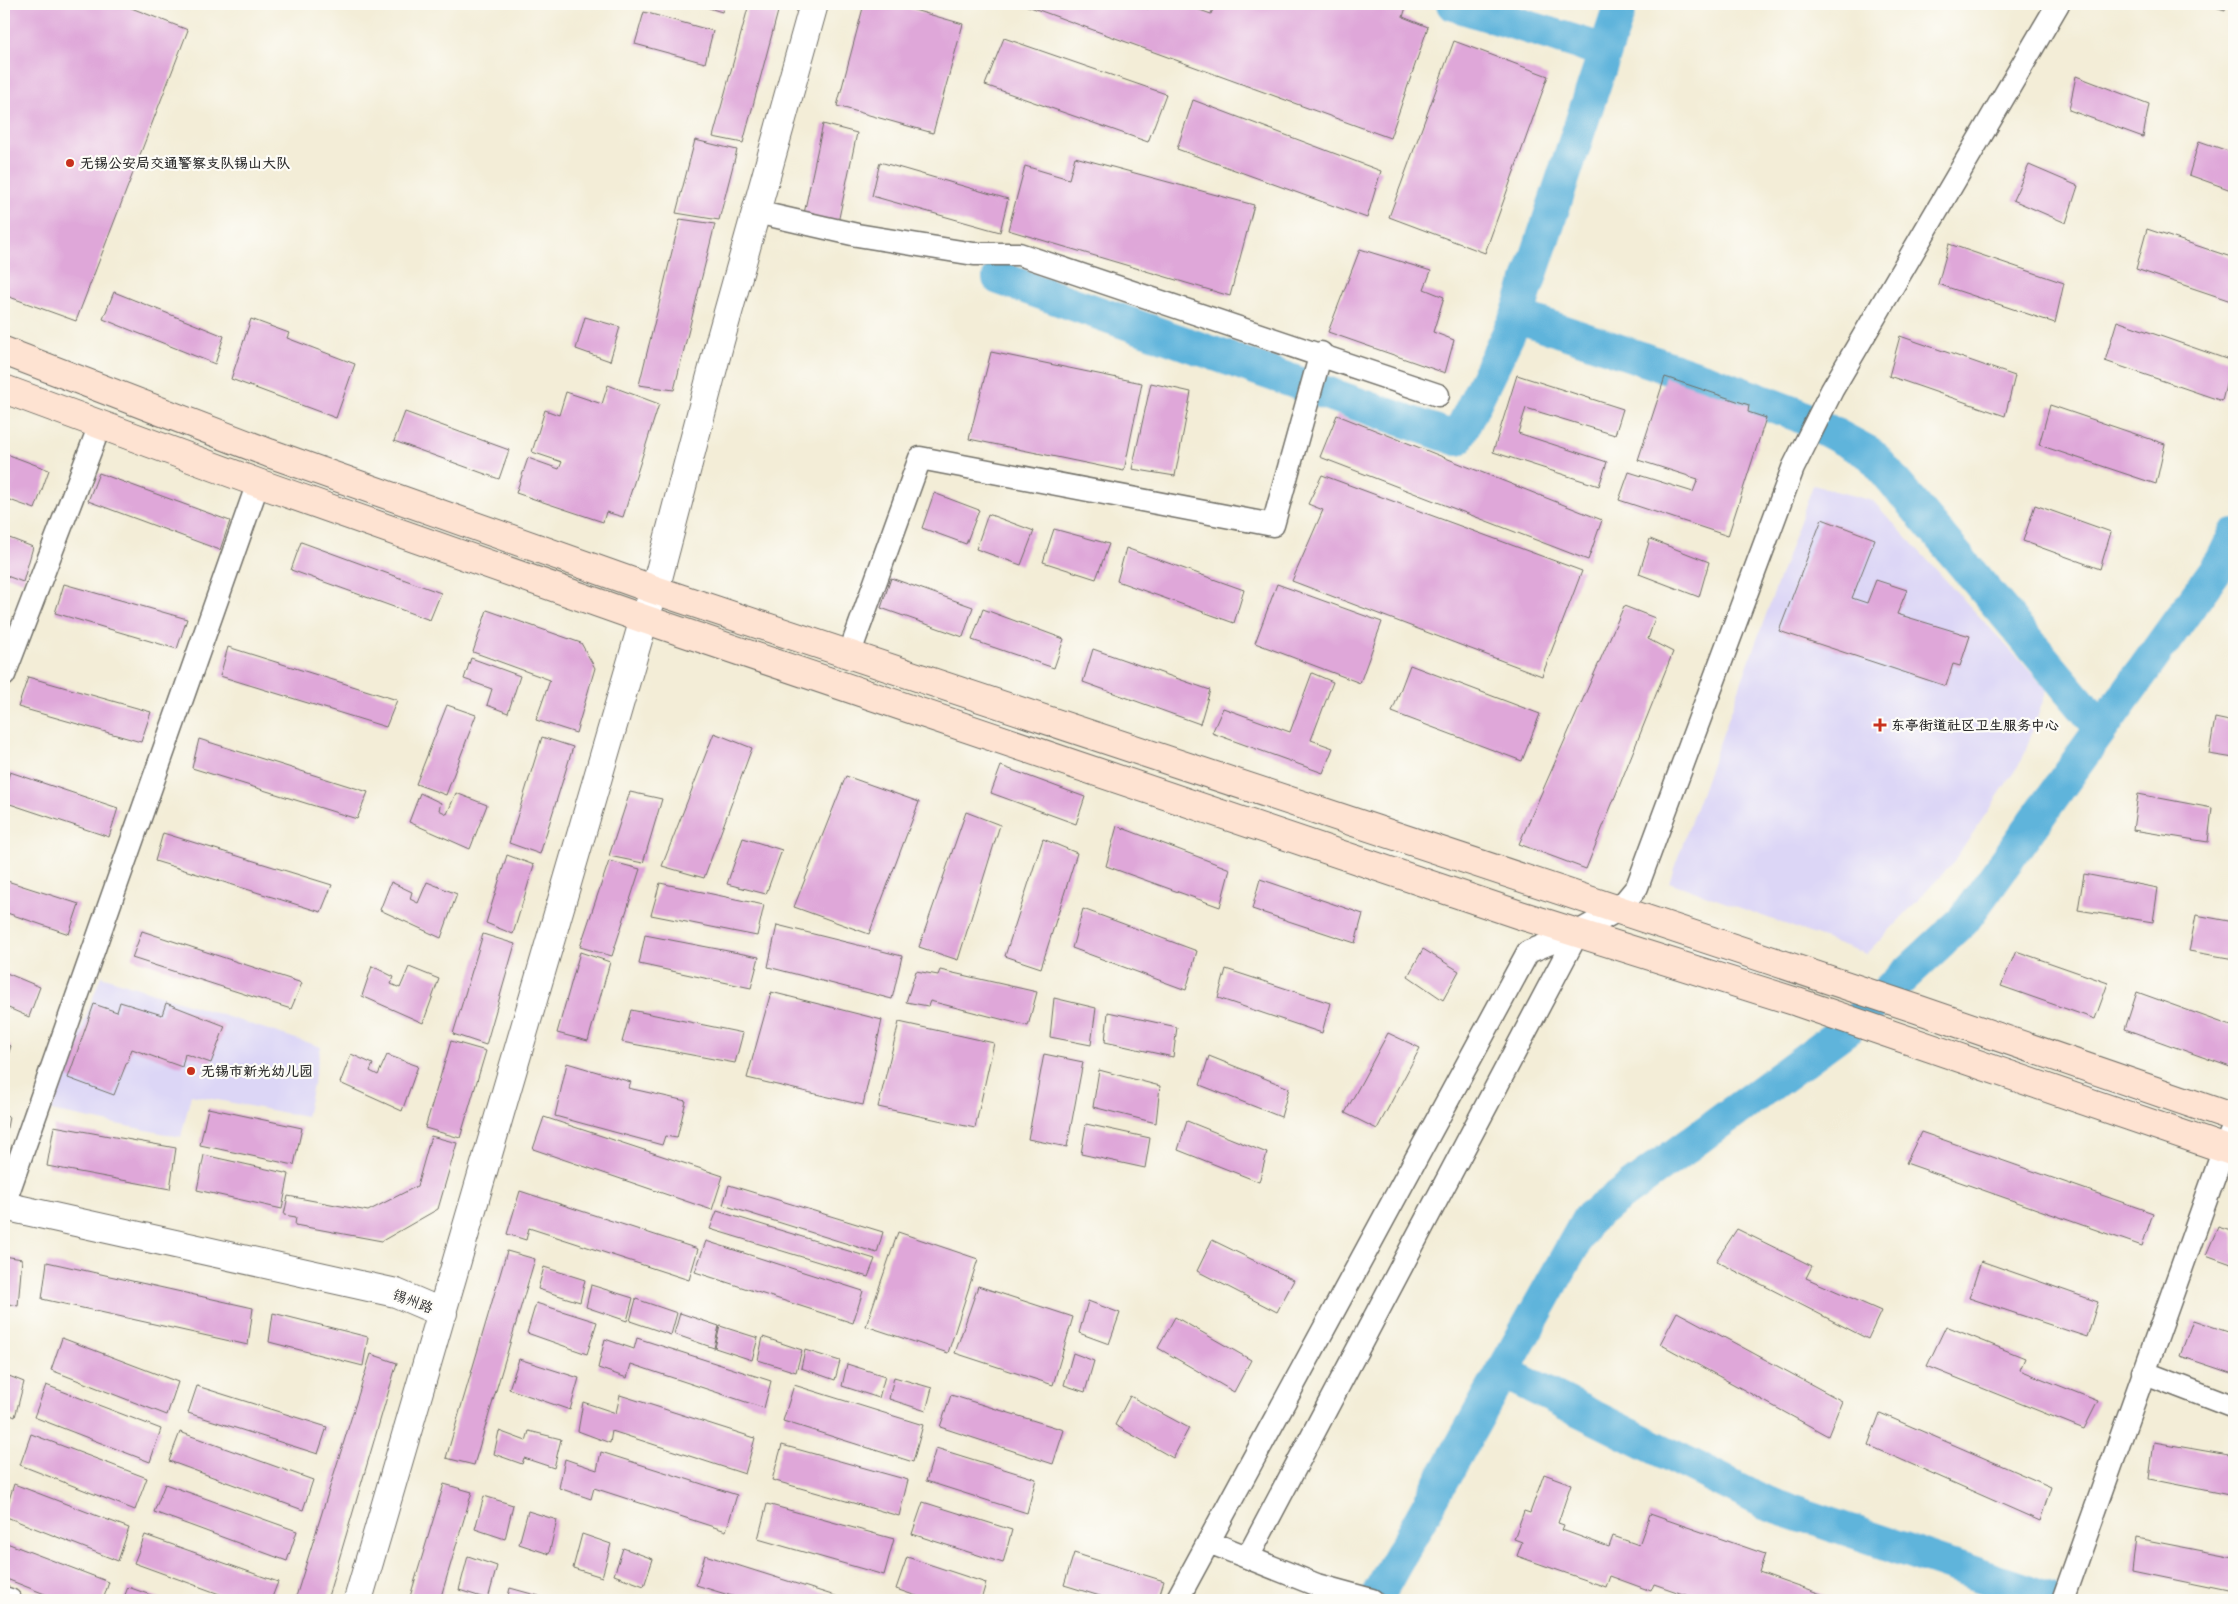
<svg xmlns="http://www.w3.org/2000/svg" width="2238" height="1604" font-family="'Balsamiq Sans','LXGW WenKai TC',sans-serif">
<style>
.built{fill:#dcd6f6}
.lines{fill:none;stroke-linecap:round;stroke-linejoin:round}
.river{stroke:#5fb4db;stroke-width:34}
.building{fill:#dfa7d9}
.minor-casing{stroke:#716f67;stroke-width:25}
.tertiary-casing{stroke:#716f67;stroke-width:30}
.secondary-casing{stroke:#716f67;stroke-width:30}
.minor{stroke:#fff;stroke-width:22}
.tertiary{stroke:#fff;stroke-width:28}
.secondary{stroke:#fee3d2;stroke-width:28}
.poi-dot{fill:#c8321e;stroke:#fdfcf7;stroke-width:2}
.labels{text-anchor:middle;stroke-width:4.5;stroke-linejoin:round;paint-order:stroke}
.poi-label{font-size:14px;font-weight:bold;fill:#2b2b2b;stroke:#fdfcf7;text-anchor:start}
.street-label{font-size:14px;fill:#2b2b2b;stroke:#fdfcf7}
</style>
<rect width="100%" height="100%" fill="#fdfcf7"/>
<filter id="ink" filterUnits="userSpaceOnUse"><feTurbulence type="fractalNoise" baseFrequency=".02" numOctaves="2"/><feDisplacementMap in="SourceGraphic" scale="10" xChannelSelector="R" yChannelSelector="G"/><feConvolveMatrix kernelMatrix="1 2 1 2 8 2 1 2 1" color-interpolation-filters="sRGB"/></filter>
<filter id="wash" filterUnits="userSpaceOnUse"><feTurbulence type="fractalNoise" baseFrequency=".0096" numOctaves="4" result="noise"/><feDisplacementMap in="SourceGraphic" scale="20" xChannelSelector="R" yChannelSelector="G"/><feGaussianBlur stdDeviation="1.12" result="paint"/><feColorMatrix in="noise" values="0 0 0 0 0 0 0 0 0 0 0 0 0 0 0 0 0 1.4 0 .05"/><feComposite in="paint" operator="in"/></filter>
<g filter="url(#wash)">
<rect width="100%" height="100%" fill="#f3edd7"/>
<path class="built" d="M 1813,485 L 1873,501 L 2047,690 L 2022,760 L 1953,863 L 1867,954 L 1669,882 Z
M 101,976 L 321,1047 L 306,1117 L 191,1095 L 181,1137 L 51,1111 Z"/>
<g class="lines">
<path class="river" d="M 1453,4 L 1605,51
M 1621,4 L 1517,316 L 1708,381 L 1798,415 L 1871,454 L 2101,728
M 999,278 L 1457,439 L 1517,316
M 1503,1372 L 1767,1503 L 2053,1600
M 1375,1600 L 1588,1219 L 1849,1027 L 1963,921 L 2222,561 L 2234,536"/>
</g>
<g id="blocks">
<path class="building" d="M 4,4 L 121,4 L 188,30 L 76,321 L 4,295 Z
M 696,4 L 724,4 L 722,12 Z
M 749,4 L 780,4 L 743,143 L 713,137 Z
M 864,4 L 893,4 L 963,24 L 933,133 L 837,106 Z
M 1022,4 L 1133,4 L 1148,9 L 1150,4 L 1183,4 L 1211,14 L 1215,4 L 1398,4 L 1406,7 L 1403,17 L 1428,27 L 1390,138 Z
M 2205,4 L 2226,4 L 2225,10 Z
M 644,12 L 713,31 L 705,63 L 635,44 Z
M 1004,38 L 1166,94 L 1148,142 L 985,85 Z
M 1454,41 L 1548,76 L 1485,253 L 1389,217 Z
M 2076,76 L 2149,104 L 2143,137 L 2069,110 Z
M 1193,100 L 1381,171 L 1367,218 L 1177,149 Z
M 823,124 L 857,133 L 836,232 L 802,223 Z
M 695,140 L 737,150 L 719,220 L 676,213 Z
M 2199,141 L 2234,153 L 2234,191 L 2189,175 Z
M 1075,157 L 1254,205 L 1230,296 L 1008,230 L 1025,166 L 1069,179 Z
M 880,162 L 1008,199 L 1000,232 L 872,196 Z
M 2029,165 L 2078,186 L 2066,223 L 2013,200 Z
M 680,219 L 715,224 L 674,390 L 639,385 Z
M 2147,229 L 2234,258 L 2234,302 L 2136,269 Z
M 1949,244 L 2064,283 L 2055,323 L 1938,284 Z
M 1360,249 L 1431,271 L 1424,289 L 1444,297 L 1433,332 L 1454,340 L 1445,373 L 1328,332 Z
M 114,292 L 224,336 L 215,364 L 103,319 Z
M 585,317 L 620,327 L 610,361 L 576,349 Z
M 251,319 L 289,333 L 287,338 L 355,364 L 336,418 L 231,379 Z
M 2117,321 L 2232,361 L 2222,401 L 2105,361 Z
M 1900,336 L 2015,376 L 2005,416 L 1889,376 Z
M 991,352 L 1142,383 L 1124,471 L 969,439 Z
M 1517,375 L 1623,409 L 1615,435 L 1526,408 L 1518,433 L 1607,462 L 1599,486 L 1493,452 Z
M 1665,377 L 1749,405 L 1748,412 L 1766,418 L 1728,536 L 1619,500 L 1629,472 L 1693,492 L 1698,479 L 1638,460 Z
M 1151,383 L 1191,392 L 1175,476 L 1132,469 Z
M 608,385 L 659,404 L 623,517 L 606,512 L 603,522 L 516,493 L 528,458 L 559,469 L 562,462 L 532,452 L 545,410 L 559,415 L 566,392 L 602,404 Z
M 2050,405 L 2165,444 L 2156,484 L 2039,445 Z
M 405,412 L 509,450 L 499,479 L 394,441 Z
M 1337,415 L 1602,520 L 1588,560 L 1320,457 Z
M 4,453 L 49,470 L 35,509 L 4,498 Z
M 99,473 L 230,521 L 220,550 L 88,501 Z
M 1322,475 L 1582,571 L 1542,676 L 1292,581 L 1323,510 L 1308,504 Z
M 934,493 L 979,510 L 966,544 L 922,528 Z
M 2035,505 L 2111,532 L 2100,569 L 2023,541 Z
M 988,514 L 1034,531 L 1021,565 L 976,549 Z
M 1822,519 L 1875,539 L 1852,598 L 1867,603 L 1876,580 L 1907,590 L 1897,614 L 1970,636 L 1960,666 L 1953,664 L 1946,686 L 1779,631 Z
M 1054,529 L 1109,544 L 1096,579 L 1043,562 Z
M 4,536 L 33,547 L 23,582 L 4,575 Z
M 1650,539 L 1709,562 L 1699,597 L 1639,574 Z
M 301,542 L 441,593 L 430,620 L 291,570 Z
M 1126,548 L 1244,590 L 1234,623 L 1117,581 Z
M 891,578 L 973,607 L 963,637 L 881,608 Z
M 64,584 L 187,619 L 177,649 L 55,613 Z
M 1277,584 L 1382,622 L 1360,683 L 1255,643 Z
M 1624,606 L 1655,618 L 1648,639 L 1673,652 L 1586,869 L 1519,844 Z
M 983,609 L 1064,639 L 1054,668 L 972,640 Z
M 487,610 L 581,643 L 595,668 L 576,733 L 536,720 L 550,680 L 473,652 Z
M 228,647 L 397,700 L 386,727 L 220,676 Z
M 1093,649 L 1210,690 L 1200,724 L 1083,682 Z
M 471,658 L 520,676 L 508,713 L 487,705 L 492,689 L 464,679 Z
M 1410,665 L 1540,714 L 1522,761 L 1392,712 Z
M 1312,673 L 1333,682 L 1311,740 L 1333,748 L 1323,773 L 1212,733 L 1223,708 L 1290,732 Z
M 28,677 L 151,712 L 141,742 L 18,707 Z
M 447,705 L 476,715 L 446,795 L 416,784 Z
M 2215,718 L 2234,722 L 2234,758 L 2209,754 Z
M 714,733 L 752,748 L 704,878 L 662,866 Z
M 542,737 L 573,747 L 540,854 L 509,843 Z
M 199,739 L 368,792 L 357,819 L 192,768 Z
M 1001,766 L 1085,797 L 1076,824 L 991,793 Z
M 10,772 L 118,808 L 109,837 L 4,802 L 4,789 Z
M 846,776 L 919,802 L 869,934 L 794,907 Z
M 630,792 L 662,799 L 643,863 L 609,856 Z
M 420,793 L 441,803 L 439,810 L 447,814 L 456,793 L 487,805 L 470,849 L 409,822 Z
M 2138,794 L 2212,808 L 2208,842 L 2133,830 Z
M 966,812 L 1000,825 L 958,960 L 919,947 Z
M 1117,826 L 1230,869 L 1220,907 L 1106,866 Z
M 163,833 L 332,885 L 321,912 L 155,861 Z
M 743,838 L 782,850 L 766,894 L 727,884 Z
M 1043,839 L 1077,853 L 1041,968 L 1005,956 Z
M 507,855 L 534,865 L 513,934 L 486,923 Z
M 609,861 L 640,869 L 612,956 L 580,947 Z
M 2084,874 L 2158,888 L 2153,922 L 2078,910 Z
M 1260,879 L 1363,914 L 1355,943 L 1252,909 Z
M 4,880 L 79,904 L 69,934 L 4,912 Z
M 391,882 L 412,892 L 410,899 L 418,903 L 427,882 L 457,894 L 441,938 L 380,910 Z
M 660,883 L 764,905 L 757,936 L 651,915 Z
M 1083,909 L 1197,951 L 1186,990 L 1072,948 Z
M 2196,915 L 2234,922 L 2234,959 L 2189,951 Z
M 777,925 L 902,956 L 892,999 L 768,967 Z
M 142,931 L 302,983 L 291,1009 L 132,958 Z
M 483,934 L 515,944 L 486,1045 L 453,1034 Z
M 645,935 L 759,957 L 751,988 L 639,964 Z
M 1423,949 L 1459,971 L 1443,1000 L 1408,976 Z
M 2016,951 L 2108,983 L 2095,1019 L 2001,986 Z
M 580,952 L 610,962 L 588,1041 L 557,1033 Z
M 372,966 L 394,977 L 391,984 L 400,988 L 409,967 L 439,979 L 423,1023 L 362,996 Z
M 1226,969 L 1330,1003 L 1322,1033 L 1218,998 Z
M 940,970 L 1037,992 L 1028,1026 L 930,1001 L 928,1006 L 906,1002 L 916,971 L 938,975 Z
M 4,972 L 40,987 L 29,1017 L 4,1006 Z
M 771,992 L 882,1020 L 863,1105 L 747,1078 Z
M 2137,992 L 2234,1027 L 2233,1068 L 2125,1029 Z
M 1054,998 L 1096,1008 L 1091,1045 L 1050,1037 Z
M 120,1002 L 162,1015 L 166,1003 L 225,1026 L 211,1063 L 185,1054 L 182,1067 L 132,1049 L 114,1095 L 68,1078 L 94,1004 L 117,1012 Z
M 631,1010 L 743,1033 L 735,1063 L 622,1042 Z
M 1108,1012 L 1177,1027 L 1173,1057 L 1105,1042 Z
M 899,1022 L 994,1043 L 975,1128 L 878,1107 Z
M 1388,1033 L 1420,1048 L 1377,1129 L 1345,1113 Z
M 451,1041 L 486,1051 L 460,1138 L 425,1128 Z
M 4,1044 L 11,1046 L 4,1067 Z
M 351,1054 L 373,1064 L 370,1071 L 378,1075 L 387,1055 L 418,1066 L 402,1111 L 340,1083 Z
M 1044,1054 L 1083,1062 L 1067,1147 L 1028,1139 Z
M 1209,1056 L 1289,1088 L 1281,1117 L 1200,1085 Z
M 567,1063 L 631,1082 L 628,1088 L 686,1101 L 677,1138 L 665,1136 L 662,1145 L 555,1116 Z
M 1099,1070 L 1160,1086 L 1156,1123 L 1093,1107 Z
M 208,1108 L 302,1128 L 294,1165 L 200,1145 Z
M 4,1116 L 9,1117 L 5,1138 L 4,1138 Z
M 544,1117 L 723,1176 L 712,1210 L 533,1149 Z
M 1187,1121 L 1267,1153 L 1259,1182 L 1178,1150 Z
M 1086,1124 L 1150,1138 L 1145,1168 L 1081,1154 Z
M 54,1126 L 176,1148 L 170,1189 L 47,1166 Z
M 1921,1132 L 2153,1213 L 2142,1246 L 1906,1163 Z
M 431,1136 L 457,1143 L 438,1209 L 382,1241 L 295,1225 L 296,1217 L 284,1215 L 288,1196 L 368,1211 L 417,1186 Z
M 204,1155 L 289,1174 L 282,1209 L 197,1190 Z
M 729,1185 L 883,1232 L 877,1253 L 723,1205 Z
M 520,1191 L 698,1249 L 689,1280 L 529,1228 L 526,1240 L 507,1234 Z
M 717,1211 L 875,1259 L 868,1277 L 710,1229 Z
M 2218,1227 L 2234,1232 L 2234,1265 L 2206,1255 Z
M 1737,1229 L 1812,1266 L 1806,1278 L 1881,1311 L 1868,1339 L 1716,1261 Z
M 898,1232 L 978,1259 L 948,1353 L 866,1326 Z
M 1212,1240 L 1294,1280 L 1277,1312 L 1197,1271 Z
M 706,1241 L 863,1291 L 853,1323 L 695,1272 Z
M 507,1251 L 535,1259 L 474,1465 L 446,1458 Z
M 4,1256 L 22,1259 L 18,1306 L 4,1303 Z
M 1981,1261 L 2098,1302 L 2087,1337 L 1969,1298 Z
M 47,1262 L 253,1308 L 248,1345 L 42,1299 Z
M 544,1267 L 585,1280 L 580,1302 L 538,1289 Z
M 591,1285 L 633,1298 L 627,1321 L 586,1307 Z
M 978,1286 L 1073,1317 L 1053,1385 L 955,1353 Z
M 636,1299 L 677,1313 L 671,1335 L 630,1321 Z
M 1088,1301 L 1120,1313 L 1109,1344 L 1079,1333 Z
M 536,1303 L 597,1322 L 587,1354 L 527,1333 Z
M 1677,1312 L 1842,1401 L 1828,1436 L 1660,1344 Z
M 273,1313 L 368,1337 L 363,1366 L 269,1342 Z
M 680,1313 L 719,1326 L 714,1348 L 674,1334 Z
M 1175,1317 L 1251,1360 L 1234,1392 L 1158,1348 Z
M 2193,1320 L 2234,1334 L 2234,1374 L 2180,1356 Z
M 720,1326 L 758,1338 L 752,1360 L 715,1348 Z
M 1946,1326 L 2025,1358 L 2020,1370 L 2098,1401 L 2084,1429 L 1927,1366 Z
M 763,1337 L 802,1350 L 796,1372 L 758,1360 Z
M 62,1338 L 178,1382 L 167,1415 L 51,1370 Z
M 637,1338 L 771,1381 L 764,1408 L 631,1364 L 627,1378 L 598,1368 L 605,1339 L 634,1349 Z
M 805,1350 L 840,1361 L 835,1380 L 801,1368 Z
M 1073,1353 L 1094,1361 L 1085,1392 L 1064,1385 Z
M 371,1354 L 397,1363 L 327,1600 L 295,1600 Z
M 519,1359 L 579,1378 L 570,1410 L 509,1389 Z
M 847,1364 L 885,1376 L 879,1398 L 842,1386 Z
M 4,1374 L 24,1382 L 15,1417 L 4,1412 Z
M 894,1377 L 932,1388 L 926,1411 L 889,1399 Z
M 46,1385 L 161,1429 L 150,1462 L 34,1417 Z
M 794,1385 L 923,1425 L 913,1462 L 783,1421 Z
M 197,1386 L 327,1427 L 318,1454 L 188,1413 Z
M 620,1395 L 755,1438 L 745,1474 L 612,1431 L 610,1443 L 578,1431 L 583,1402 L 616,1413 Z
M 951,1395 L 1064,1430 L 1053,1464 L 940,1427 Z
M 1130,1396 L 1189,1428 L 1173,1458 L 1115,1425 Z
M 1880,1413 L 2051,1487 L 2040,1521 L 1868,1445 Z
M 499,1431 L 526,1441 L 529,1431 L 561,1439 L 554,1468 L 524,1458 L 522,1464 L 494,1454 Z
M 180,1432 L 313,1480 L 303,1510 L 169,1461 Z
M 31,1434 L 147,1478 L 135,1510 L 20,1465 Z
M 2154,1442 L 2234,1456 L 2234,1496 L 2149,1479 Z
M 782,1445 L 908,1480 L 899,1516 L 772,1480 Z
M 936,1448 L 1036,1479 L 1027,1513 L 926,1481 Z
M 601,1452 L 737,1495 L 726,1531 L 594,1488 L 591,1499 L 559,1488 L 565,1459 L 597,1470 Z
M 1544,1474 L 1571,1484 L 1558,1523 L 1564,1525 L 1562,1530 L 1609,1547 L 1613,1536 L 1639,1545 L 1650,1514 L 1765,1554 L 1759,1572 L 1838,1600 L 1700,1600 L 1654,1584 L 1651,1591 L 1610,1576 L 1606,1587 L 1517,1556 L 1522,1542 L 1514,1539 L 1524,1511 L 1530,1513 Z
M 14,1484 L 129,1528 L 118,1561 L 4,1516 Z
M 165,1484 L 297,1531 L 287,1561 L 154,1512 Z
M 444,1484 L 472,1492 L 440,1600 L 409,1600 Z
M 484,1496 L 513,1505 L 505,1539 L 475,1529 Z
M 923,1502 L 1012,1530 L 1003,1563 L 912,1534 Z
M 767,1504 L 894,1539 L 884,1575 L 758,1539 Z
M 528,1511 L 557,1520 L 549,1554 L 519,1544 Z
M 582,1534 L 611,1544 L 602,1577 L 573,1568 Z
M 145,1535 L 278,1582 L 271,1600 L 236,1600 L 134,1563 Z
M 2136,1538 L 2234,1557 L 2234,1592 L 2132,1571 Z
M 4,1542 L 109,1582 L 103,1600 L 60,1600 L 4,1578 Z
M 623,1548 L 653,1559 L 644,1586 L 614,1575 Z
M 1074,1553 L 1164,1581 L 1158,1600 L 1113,1600 L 1064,1585 Z
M 705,1555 L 848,1600 L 745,1600 L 696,1585 Z
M 468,1556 L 497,1566 L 488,1599 L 459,1590 Z
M 907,1557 L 986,1583 L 981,1600 L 928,1600 L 896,1589 Z
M 128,1587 L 165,1600 L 123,1600 Z
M 510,1588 L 539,1596 L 538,1600 L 507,1600 Z"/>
</g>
</g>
<g filter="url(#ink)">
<use href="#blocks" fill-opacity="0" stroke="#716f67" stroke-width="1"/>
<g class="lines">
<g class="minor-casing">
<path id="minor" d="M 756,212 L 857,235 L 974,254 L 1019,254 L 1438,395
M 849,655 L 920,458 L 1273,525 L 1321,353
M 4,675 L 100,425
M 4,1204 L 258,483
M 2143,1372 L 2234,1407
M 1209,1542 L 1317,1585 L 1372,1600
M 1248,1557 L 1578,932
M 4,1598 L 10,1600
M 1177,1600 L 1528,952 L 1578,932 L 1618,910 L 1637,887 L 1793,468 L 1832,390 L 2058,4
M 2063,1600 L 2224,1149 L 2234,1126"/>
</g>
<g class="tertiary-casing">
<path id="tertiary" d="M 4,1206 L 396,1293 L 443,1313
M 358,1600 L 644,619 L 655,590 L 720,341 L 814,4"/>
</g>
<g class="secondary-casing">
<path id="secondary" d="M 4,351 L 269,453 L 655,590 L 1917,1009 L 2234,1118
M 4,389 L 258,483 L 644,619 L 1520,915 L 1797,1002 L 2234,1152"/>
</g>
<use href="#minor" class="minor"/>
<use href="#tertiary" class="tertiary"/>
<use href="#secondary" class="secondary"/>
</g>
</g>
<g class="poi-dot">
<circle cx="70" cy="163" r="5"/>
<path d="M1877.5 717.5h5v5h5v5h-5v5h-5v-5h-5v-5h5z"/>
<circle cx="191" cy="1071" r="5"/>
</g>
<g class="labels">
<g class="poi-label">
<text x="80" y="168">无锡公安局交通警察支队锡山大队</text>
<text x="1891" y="730">东亭街道社区卫生服务中心</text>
<text x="201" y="1076">无锡市新光幼儿园</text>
</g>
<g class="street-label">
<text transform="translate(413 1301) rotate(21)" y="5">锡州路</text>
</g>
</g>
<rect width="2238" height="1604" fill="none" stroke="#fdfcf7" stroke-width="20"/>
</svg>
